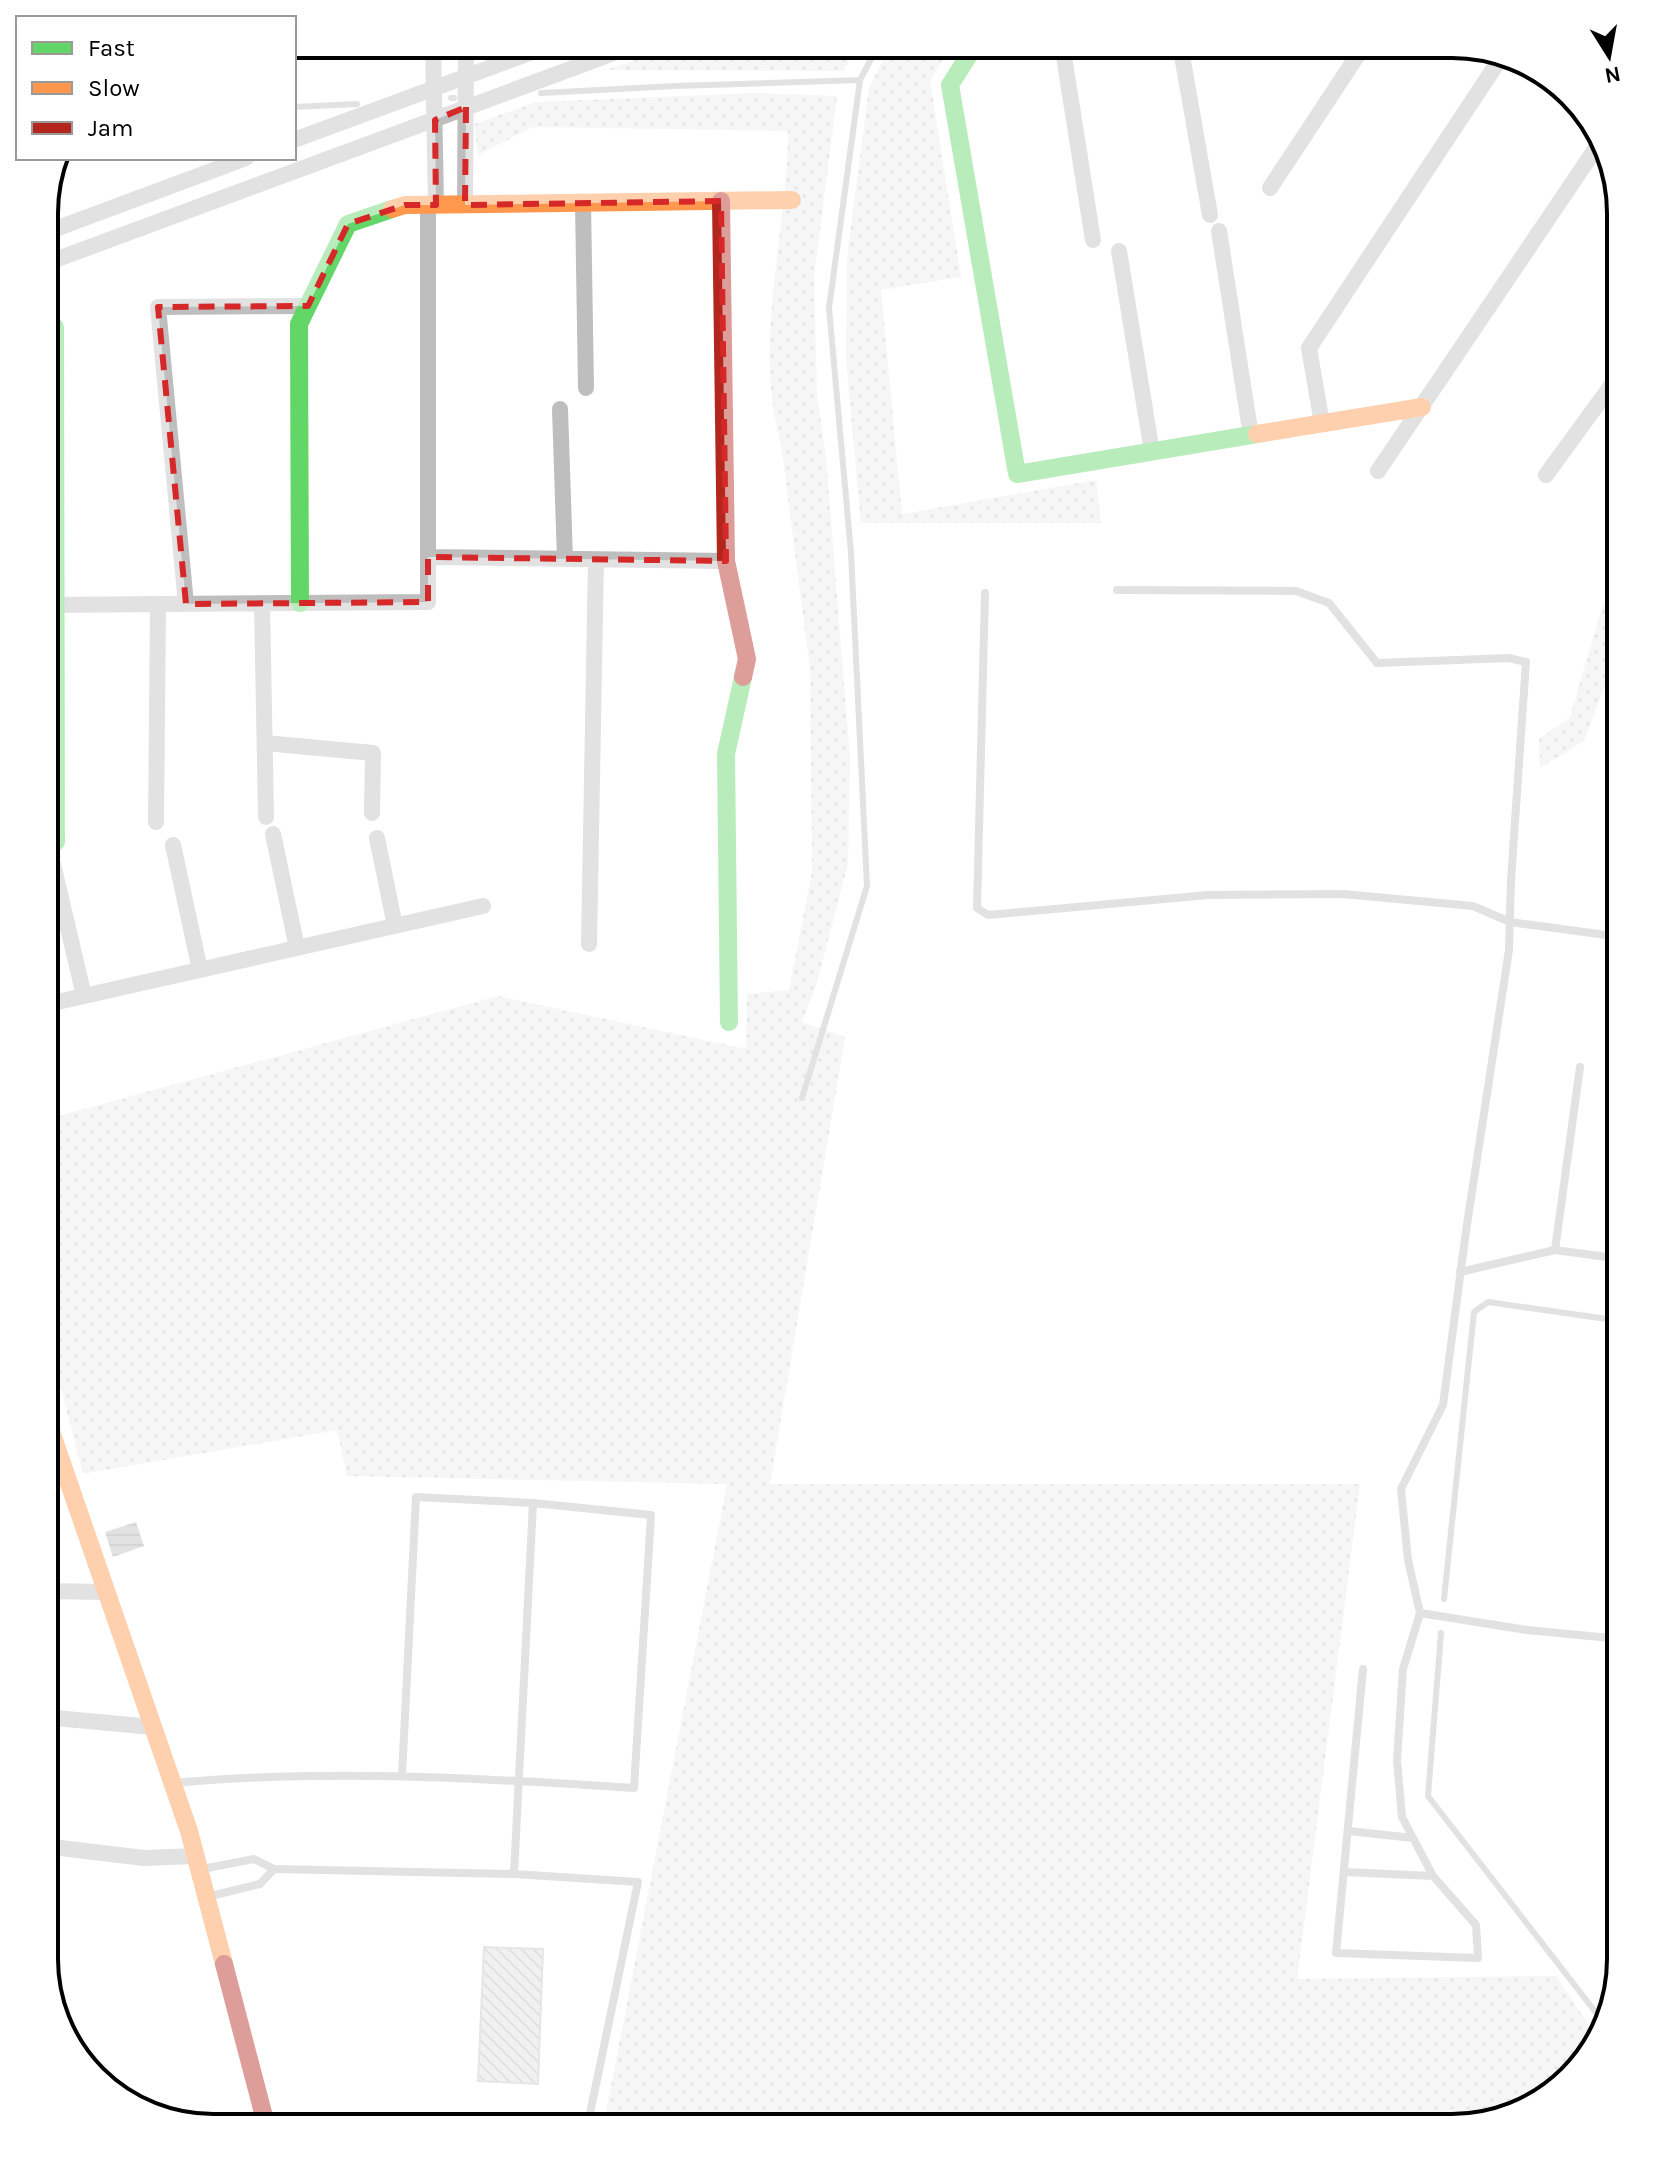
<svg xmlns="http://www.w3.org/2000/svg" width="1665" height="2172" font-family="Karla,sans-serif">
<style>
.grass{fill:url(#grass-dots)}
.water{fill:url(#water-rules)}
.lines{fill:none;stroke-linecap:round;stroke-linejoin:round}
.stream{stroke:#bfbfbf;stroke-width:6}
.building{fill:url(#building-back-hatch);stroke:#c7c7c7;stroke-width:2}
.lane{stroke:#bebebe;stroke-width:8}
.street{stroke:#bebebe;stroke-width:16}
.fast{stroke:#63d668;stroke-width:18}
.slow{stroke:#ff974d;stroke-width:18}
.jam{stroke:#b3261e;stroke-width:18}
.marked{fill:none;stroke:#d62828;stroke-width:6;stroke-dasharray:16 10;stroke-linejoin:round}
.rim{fill:none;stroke:#000;stroke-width:4}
</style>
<defs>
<pattern id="grass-dots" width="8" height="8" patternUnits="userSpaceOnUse" patternTransform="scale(2)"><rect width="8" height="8" fill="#ececec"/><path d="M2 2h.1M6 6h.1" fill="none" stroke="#c9c9c9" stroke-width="1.8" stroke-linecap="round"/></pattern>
<pattern id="water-rules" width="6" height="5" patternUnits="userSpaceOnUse" patternTransform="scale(2)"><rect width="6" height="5" fill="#bfbfbf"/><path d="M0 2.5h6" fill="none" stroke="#a2a2a2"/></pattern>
<pattern id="building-back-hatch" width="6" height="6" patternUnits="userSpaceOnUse" patternTransform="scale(2)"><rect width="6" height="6" fill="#dfdfdf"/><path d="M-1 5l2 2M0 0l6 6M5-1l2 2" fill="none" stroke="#bebebe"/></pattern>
</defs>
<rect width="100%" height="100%" fill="#fff"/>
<path class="grass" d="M 681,44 L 857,44 L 844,71 L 606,70 Z
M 891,44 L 953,44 L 930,81 L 961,277 L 881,290 L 902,514 L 1096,480 L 1101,523 L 861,523 L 846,360 L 847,257 L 869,88 Z
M 755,93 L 837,96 L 814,277 L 817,394 L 826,458 L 850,759 L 848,864 L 816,986 L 802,1022 L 845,1037 L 770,1484 L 1360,1484 L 1297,1979 L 1556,1976 L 1599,2040 L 1546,2100 L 1453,2128 L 603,2128 L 727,1484 L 347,1476 L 337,1430 L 83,1474 L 44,1323 L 44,1120 L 498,996 L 746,1049 L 747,994 L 789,990 L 812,872 L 810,669 L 781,444 C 752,341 788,235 788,131 L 533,127 L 478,155 L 474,124 L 536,102 Z
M 1621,593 L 1621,642 L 1584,741 L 1540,768 L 1539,739 L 1570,717 L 1602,607 Z"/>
<path class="water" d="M 136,1522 L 144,1546 L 113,1557 L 105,1532 Z"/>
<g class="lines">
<path class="stream" d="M 541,93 L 676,86 L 860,80 L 879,44
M 451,98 L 454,98
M 294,107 L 357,104
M 802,1098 L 867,886 L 851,553 L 829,308 L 860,80
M 1444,1599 L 1474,1312 L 1488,1302 L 1621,1321
M 1441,1633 L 1428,1796 L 1604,2023"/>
</g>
<path class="building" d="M 484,1947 L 543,1949 L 538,2084 L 478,2081 Z"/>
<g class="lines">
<path class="lane" d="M 1117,590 L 1296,591 L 1329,603 L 1377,663 L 1509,658 L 1526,662 L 1511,880 L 1509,950 L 1466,1231 L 1443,1405 L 1401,1489 L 1408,1560 L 1420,1613 L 1527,1630 L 1621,1639
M 985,593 L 977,908 L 988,915 L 1208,895 L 1343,894 L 1473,906 L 1510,922 L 1621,937
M 1555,1250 L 1580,1067
M 1460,1272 L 1555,1250 L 1621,1259
M 1363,1669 L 1336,1953 L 1478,1958 L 1476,1925 L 1433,1876 L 1402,1817 L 1397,1760 L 1403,1669 L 1420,1613
M 402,1775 L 416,1497 L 533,1503
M 174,1783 C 327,1769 481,1778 634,1788 L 651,1515 L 533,1503 L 514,1874
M 1349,1831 L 1413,1838
M 202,1869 L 254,1859 L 274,1869 L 514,1874 L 638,1882 L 587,2128
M 1345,1872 L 1433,1876
M 207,1897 L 260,1884 L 274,1869"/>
<path class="street" d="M 433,44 L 436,205
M 1062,44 L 1093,240
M 1180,44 L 1210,215
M 294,140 L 554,44
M 1270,188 L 1365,44
M 583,203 L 586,388
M 465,205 L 466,44
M 50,231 L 246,158
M 1219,231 L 1251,436
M 1119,251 L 1152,452
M 44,264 L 638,44
M 560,409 L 565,559
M 1322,424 L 1309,348 L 1502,56
M 1378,471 L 1600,142
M 1546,475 L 1621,372
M 428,557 L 726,561
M 262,603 L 266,817
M 186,604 L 158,307 L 308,306
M 44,605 L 428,602 L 428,205
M 265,743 L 373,753 L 372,813
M 156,822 L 158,604
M 273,834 L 297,948
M 377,838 L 395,926
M 173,845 L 200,970
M 53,864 L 84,996
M 589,944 L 596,559
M 44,1005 L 483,906
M 44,1591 L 107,1592
M 44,1717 L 153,1727
M 44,1846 L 144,1858 L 196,1856"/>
<path class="fast" d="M 976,44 L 950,85 L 1017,474 L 1257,434
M 55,327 L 56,842
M 300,603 L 299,324 L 348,224 L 392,209
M 729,1022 L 726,754 L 743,677"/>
<path class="slow" d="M 392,209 L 405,205 L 792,200
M 1257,434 L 1422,407
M 44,1411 L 189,1831 L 224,1964"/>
<path class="jam" d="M 721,201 L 726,561 L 747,659 L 743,677
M 224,1964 L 267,2128"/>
</g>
<path d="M0 0H1665V2172H0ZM 466,107 L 465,205 L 721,201 L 726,561 L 428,557 L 428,602 L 186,604 L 158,307 L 308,306 L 348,224 L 405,205 L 436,205 L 435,120 Z" fill="#fff" fill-opacity=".55" fill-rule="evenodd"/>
<path class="marked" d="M 466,107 L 465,205 L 721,201 L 726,561 L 428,557 L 428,602 L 186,604 L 158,307 L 308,306 L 348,224 L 405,205 L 436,205 L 435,120 Z"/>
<path d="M0 0H1665V2172H0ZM213 58H1452A155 155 0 0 1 1607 213V1959A155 155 0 0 1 1452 2114H213A155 155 0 0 1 58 1959V213A155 155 0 0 1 213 58Z" fill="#fff" fill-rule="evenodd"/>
<path class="rim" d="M213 58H1452A155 155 0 0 1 1607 213V1959A155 155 0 0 1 1452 2114H213A155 155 0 0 1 58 1959V213A155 155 0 0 1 213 58Z"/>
<rect x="16" y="16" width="280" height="144" fill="#ffffff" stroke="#999999" stroke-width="2"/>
<rect x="32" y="42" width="40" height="12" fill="#63d668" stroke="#999999" stroke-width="2"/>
<text x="88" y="56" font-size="24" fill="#000000">Fast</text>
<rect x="32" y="82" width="40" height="12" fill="#ff974d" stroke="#999999" stroke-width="2"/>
<text x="88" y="96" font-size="24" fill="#000000">Slow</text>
<rect x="32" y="122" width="40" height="12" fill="#b3261e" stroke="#999999" stroke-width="2"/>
<text x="88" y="136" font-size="24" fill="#000000">Jam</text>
<g transform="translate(1609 56) rotate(169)" stroke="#ffffff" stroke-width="6" paint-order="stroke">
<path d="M0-6L14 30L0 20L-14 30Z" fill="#000000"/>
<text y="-12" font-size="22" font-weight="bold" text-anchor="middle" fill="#000000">N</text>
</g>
</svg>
